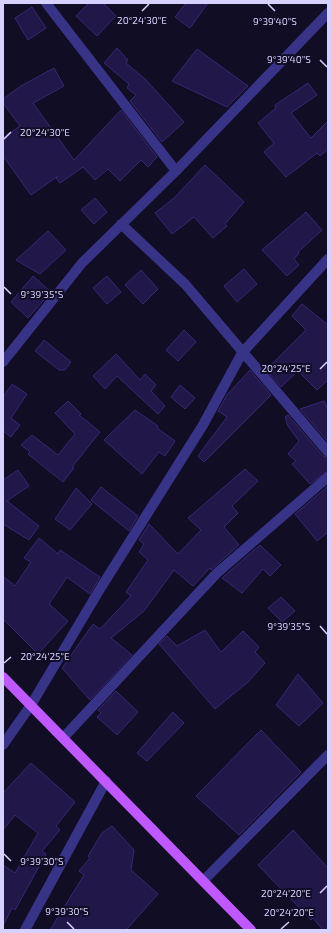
<svg xmlns="http://www.w3.org/2000/svg" width="331" height="933" font-family="'Exo 2',sans-serif">
<style>
.building{fill:#211748;stroke:#372875}
.lines{fill:none;stroke-linecap:round;stroke-linejoin:round}
.minor{stroke:#373488;stroke-width:10}
.major{stroke:#bf58ff;stroke-width:10}
.ticks{fill:none;stroke:#d6d1ff;stroke-width:1.5}
.ticks-label{font-size:10px;text-anchor:middle;fill:#d6d1ff;stroke:#110d25;stroke-width:4;stroke-linejoin:round;paint-order:stroke}
</style>
<rect width="100%" height="100%" fill="#110d25"/>
<path class="building" d="M 89,3 L 103,3 L 116,16 L 97,36 L 76,16 Z
M 186,3 L 208,3 L 190,28 L 175,17 Z
M 32,7 L 46,28 L 28,40 L 15,18 Z
M 117,48 L 128,60 L 126,63 L 146,80 L 184,122 L 162,142 L 130,101 L 136,95 L 127,88 L 129,84 L 104,63 Z
M 197,49 L 248,86 L 227,107 L 172,81 Z
M 54,68 L 64,86 L 33,103 L 74,160 L 121,110 L 157,157 L 148,167 L 141,160 L 120,181 L 108,169 L 95,180 L 83,167 L 60,183 L 56,178 L 58,176 L 31,195 L 3,156 L 3,138 L 20,126 L 3,103 L 3,99 L 21,86 Z
M 308,83 L 317,95 L 291,113 L 311,138 L 328,121 L 328,149 L 320,156 L 317,153 L 286,177 L 264,152 L 274,143 L 258,123 L 276,108 L 275,105 Z
M 205,165 L 244,202 L 225,224 L 227,226 L 213,238 L 194,217 L 172,234 L 155,213 L 174,198 Z
M 95,198 L 107,212 L 94,224 L 81,210 Z
M 306,212 L 322,230 L 298,252 L 299,253 L 294,259 L 299,265 L 287,276 L 262,250 Z
M 48,231 L 66,250 L 40,274 L 16,260 Z
M 244,269 L 257,284 L 237,302 L 224,286 Z
M 141,270 L 158,289 L 143,304 L 125,285 Z
M 33,276 L 51,292 L 28,318 L 11,302 Z
M 107,276 L 121,292 L 107,304 L 93,288 Z
M 302,304 L 328,325 L 328,380 L 317,390 L 298,371 L 281,387 L 266,370 L 306,330 L 292,316 Z
M 184,330 L 196,342 L 178,361 L 166,350 Z
M 44,340 L 71,362 L 65,370 L 59,370 L 35,351 Z
M 116,354 L 140,380 L 145,374 L 156,385 L 151,391 L 165,406 L 158,414 L 117,376 L 105,389 L 93,376 Z
M 250,370 L 271,395 L 204,462 L 198,456 L 227,417 L 218,411 L 227,395 Z
M 12,384 L 27,394 L 11,418 L 20,425 L 11,437 L 3,431 L 3,397 Z
M 180,385 L 195,398 L 185,409 L 171,397 Z
M 68,401 L 81,414 L 79,415 L 100,432 L 72,467 L 74,468 L 63,482 L 28,454 L 30,452 L 21,445 L 32,435 L 58,455 L 75,434 L 55,413 Z
M 324,401 L 328,409 L 328,442 L 300,409 Z
M 135,410 L 158,426 L 157,428 L 175,441 L 165,456 L 159,452 L 142,474 L 104,440 Z
M 288,415 L 323,456 L 328,458 L 328,471 L 310,484 L 292,464 L 296,461 L 288,454 L 299,441 L 288,426 L 285,417 Z
M 245,469 L 258,481 L 232,506 L 238,513 L 224,527 L 239,545 L 211,570 L 210,568 L 193,586 L 174,570 L 144,611 L 111,638 L 132,655 L 90,700 L 62,668 L 93,624 L 100,629 L 131,596 L 126,592 L 148,560 L 139,552 L 144,544 L 139,540 L 149,524 L 178,554 L 201,530 L 188,518 Z
M 18,470 L 29,486 L 7,501 L 39,526 L 29,540 L 3,524 L 3,480 Z
M 328,486 L 328,532 L 317,541 L 295,514 Z
M 101,487 L 138,516 L 129,531 L 91,500 Z
M 76,488 L 92,504 L 70,530 L 55,519 Z
M 39,538 L 58,554 L 60,550 L 100,577 L 90,594 L 67,577 L 49,604 L 68,621 L 38,654 L 3,619 L 3,576 L 15,586 L 31,562 L 24,558 Z
M 260,545 L 281,565 L 270,576 L 263,569 L 242,593 L 222,578 Z
M 281,597 L 295,611 L 282,622 L 268,608 Z
M 205,630 L 221,652 L 243,631 L 259,647 L 255,652 L 265,663 L 248,682 L 215,709 L 159,644 L 167,636 L 177,646 Z
M 298,674 L 323,703 L 299,726 L 276,705 Z
M 116,691 L 138,712 L 117,735 L 97,717 L 101,713 L 98,710 Z
M 173,712 L 184,723 L 147,761 L 137,753 Z
M 261,730 L 301,772 L 239,835 L 196,796 Z
M 31,763 L 75,802 L 56,826 L 60,830 L 42,851 L 46,854 L 15,910 L 12,908 L 3,926 L 3,865 L 15,873 L 38,833 L 15,815 L 3,830 L 3,793 Z
M 112,826 L 134,850 L 131,870 L 158,894 L 126,930 L 50,930 L 84,875 L 79,871 L 90,858 L 88,856 L 102,833 Z
M 293,830 L 328,868 L 328,930 L 323,930 L 313,918 L 311,920 L 258,865 Z"/>
<g class="lines">
<path class="minor" d="M 46,3 L 176,171
M 121,224 L 185,284 L 328,452
M 3,362 L 82,263 L 176,171 L 328,13
M 63,738 L 217,573 L 328,477
M 3,745 L 31,705 L 100,589 L 203,425 L 242,353 L 328,259
M 203,881 L 328,755
M 25,930 L 106,781"/>
<path class="major" d="M 3,677 L 251,930"/>
</g>
<path class="ticks" d="M 268,4 L 275,11M 142,11 L 149,4M 320,60 L 327,67M 4,139 L 11,132M 4,287 L 11,294M 320,369 L 327,362M 320,626 L 327,634M 4,663 L 11,657M 4,854 L 11,861M 320,893 L 327,886M 67,922 L 74,929M 281,929 L 289,922"/>
<g class="ticks-label">
<text x="142" y="24">20°24'30"E</text>
<text x="275" y="25">9°39'40"S</text>
<text x="289" y="63">9°39'40"S</text>
<text x="45" y="136">20°24'30"E</text>
<text x="42" y="298">9°39'35"S</text>
<text x="286" y="372">20°24'25"E</text>
<text x="289" y="630">9°39'35"S</text>
<text x="45" y="660">20°24'25"E</text>
<text x="42" y="865">9°39'30"S</text>
<text x="286" y="897">20°24'20"E</text>
<text x="67" y="915">9°39'30"S</text>
<text x="289" y="916">20°24'20"E</text>
</g>
<rect width="331" height="933" fill="none" stroke="#d6d1ff" stroke-width="8"/>
</svg>
